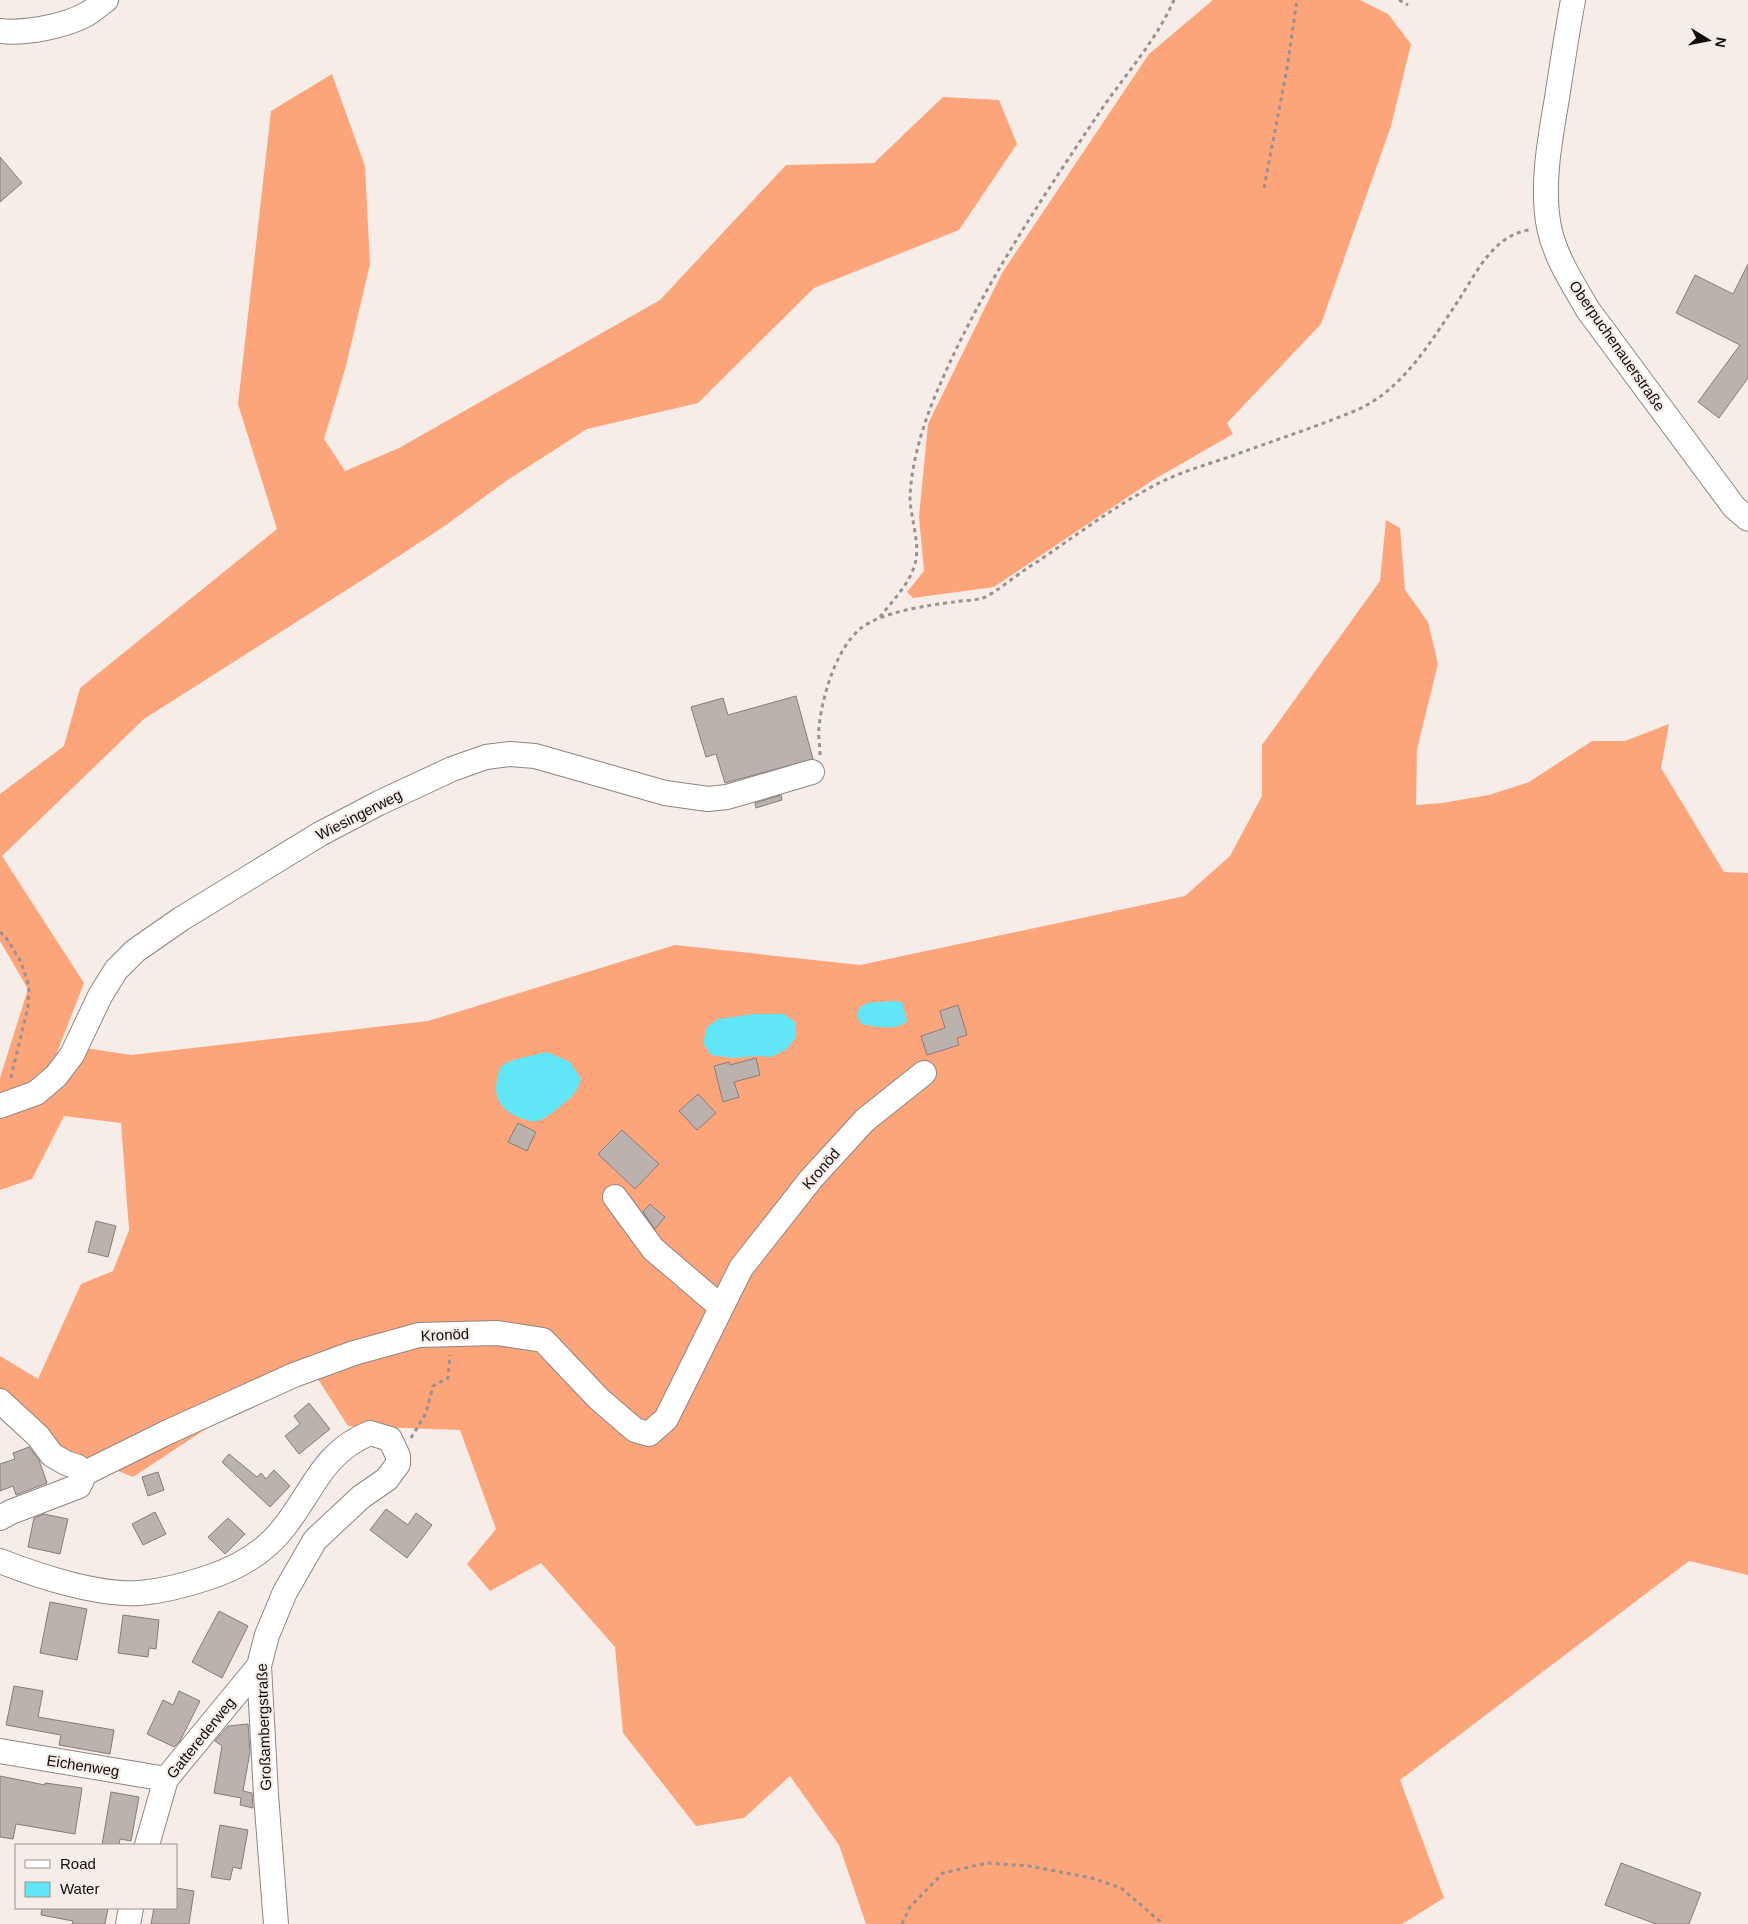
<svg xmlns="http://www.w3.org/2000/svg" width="1748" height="1924" font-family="Helvetica,sans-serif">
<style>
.forest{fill:#fca57b}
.water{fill:#60e6f6}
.building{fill:#bbb1ad;stroke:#857c78}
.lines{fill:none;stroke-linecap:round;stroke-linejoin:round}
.minor-casing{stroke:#8e8581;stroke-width:26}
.path{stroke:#98918d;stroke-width:3;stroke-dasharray:4 4;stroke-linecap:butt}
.minor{stroke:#fff;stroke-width:24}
.labels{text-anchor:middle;stroke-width:4.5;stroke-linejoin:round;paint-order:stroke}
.street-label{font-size:15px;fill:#100d0b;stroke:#f7ede8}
</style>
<rect width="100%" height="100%" fill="#f7ede8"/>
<path class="forest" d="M 1213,0 L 1360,0 L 1388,14 L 1411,44 L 1391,126 L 1321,324 L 1227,423 L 1233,434 L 1153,480 L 994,587 L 913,598 L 907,592 L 924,571 L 919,517 L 928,424 L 1002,273 L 1149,54 Z
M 332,74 L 365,166 L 370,264 L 346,366 L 324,439 L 345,471 L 399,448 L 660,300 L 786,165 L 874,163 L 943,97 L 999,100 L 1017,144 L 959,230 L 814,288 L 698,403 L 587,429 L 506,481 L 446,525 L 370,575 L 144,719 L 2,856 L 84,983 L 51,1068 L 25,1091 L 0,1098 L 0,1078 L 28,989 L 0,941 L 0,794 L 64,746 L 80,688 L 277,529 L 238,404 L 271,111 Z
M 1386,520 L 1400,528 L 1405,590 L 1428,622 L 1438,664 L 1417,749 L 1416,805 L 1442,803 L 1489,795 L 1529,782 L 1592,741 L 1625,741 L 1669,724 L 1661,768 L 1724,872 L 1748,873 L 1748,1575 L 1689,1561 L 1400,1780 L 1444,1898 L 1402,1924 L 866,1924 L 839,1845 L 790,1776 L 744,1818 L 696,1826 L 623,1733 L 615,1647 L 541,1563 L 490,1591 L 467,1564 L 496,1529 L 460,1430 L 348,1426 L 307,1362 L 133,1477 L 61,1448 L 0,1392 L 0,1356 L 38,1379 L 81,1284 L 113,1271 L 129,1230 L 121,1123 L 64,1116 L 32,1179 L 0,1190 L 0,1119 L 3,1119 L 54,1089 L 85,1048 L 131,1055 L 428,1021 L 675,945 L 860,965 L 1185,896 L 1230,856 L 1262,796 L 1262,745 L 1380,581 Z"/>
<path class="water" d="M 893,1001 L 902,1002 L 907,1021 C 896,1032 874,1026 861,1024 L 857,1016 L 859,1008 L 867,1003 Z
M 755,1014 L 784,1014 L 796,1023 L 796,1037 L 787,1049 L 771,1057 L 758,1056 L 733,1058 L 711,1055 L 703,1043 L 707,1027 L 718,1019 Z
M 547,1052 L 570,1062 L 581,1079 C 579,1085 576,1092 572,1096 C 565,1103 549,1116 541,1120 C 533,1123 525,1120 518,1117 C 494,1107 492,1089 501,1066 L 513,1060 Z"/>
<path class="building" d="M 0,157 L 22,183 L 0,202 Z
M 1748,264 L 1748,378 L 1719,418 L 1698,402 L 1740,345 L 1676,313 L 1695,275 L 1733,294 Z
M 796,696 L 813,759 L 725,783 L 716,754 L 706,757 L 691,707 L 723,698 L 728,715 Z
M 781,795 L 782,800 L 756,808 L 755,803 Z
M 958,1005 L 967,1035 L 957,1038 L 959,1045 L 927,1055 L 921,1036 L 945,1028 L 940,1011 Z
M 756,1058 L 760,1075 L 734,1082 L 739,1097 L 723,1102 L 714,1066 L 729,1062 L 730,1065 Z
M 698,1094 L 716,1113 L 697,1130 L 679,1111 Z
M 518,1123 L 536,1132 L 527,1151 L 508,1142 Z
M 622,1130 L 659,1164 L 635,1189 L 598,1154 Z
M 650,1204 L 665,1217 L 655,1229 L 643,1212 Z
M 96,1221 L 116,1226 L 108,1257 L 88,1252 Z
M 309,1403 L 330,1429 L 299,1454 L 285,1436 L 300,1424 L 294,1416 Z
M 29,1447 L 39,1460 L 47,1483 L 16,1495 L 13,1486 L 0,1491 L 0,1464 L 15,1459 L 13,1453 Z
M 229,1454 L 257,1477 L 261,1473 L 266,1479 L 274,1470 L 290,1486 L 270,1507 L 222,1462 Z
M 158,1472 L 164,1490 L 148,1496 L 142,1477 Z
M 386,1509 L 408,1525 L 416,1513 L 432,1525 L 407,1558 L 370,1530 Z
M 155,1512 L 166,1534 L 143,1545 L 132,1524 Z
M 44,1514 L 68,1519 L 60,1554 L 28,1547 L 34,1518 Z
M 228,1518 L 245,1534 L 225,1554 L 208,1537 Z
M 50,1602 L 87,1609 L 77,1660 L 40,1653 Z
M 219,1611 L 248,1626 L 222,1678 L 192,1662 Z
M 123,1615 L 159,1620 L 156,1649 L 149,1648 L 148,1657 L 118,1653 Z
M 14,1686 L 43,1691 L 38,1717 L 114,1730 L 110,1754 L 59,1745 L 61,1735 L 6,1725 Z
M 179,1691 L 200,1701 L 180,1741 L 174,1747 L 147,1734 L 163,1700 L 173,1705 Z
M 248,1724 L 250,1752 L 243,1791 L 252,1793 L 253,1808 L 240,1805 L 241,1798 L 214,1793 L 222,1746 L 215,1741 L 228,1726 Z
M 0,1776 L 45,1785 L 45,1783 L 82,1788 L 75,1834 L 16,1824 L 13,1839 L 0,1837 Z
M 111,1792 L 139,1797 L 131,1841 L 120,1839 L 119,1845 L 102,1845 Z
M 220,1825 L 248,1830 L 241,1869 L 233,1867 L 230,1880 L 211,1877 Z
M 1621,1863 L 1701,1893 L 1689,1924 L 1656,1924 L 1605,1905 Z
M 176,1888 L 194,1891 L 189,1924 L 151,1924 L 154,1908 L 176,1908 Z
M 42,1908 L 108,1908 L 105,1924 L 72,1924 L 73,1921 L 41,1915 Z"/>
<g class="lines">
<g class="minor-casing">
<path id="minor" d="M 1573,0 C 1567,33 1562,65 1557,98 C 1550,139 1541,186 1549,227 C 1555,257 1573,284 1588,310 L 1734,507 L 1748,519
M 0,31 C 25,34 66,26 87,14 C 94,10 100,4 106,0
M 0,1106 L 36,1093 L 56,1076 L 72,1055 L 100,996 L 116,970 L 135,951 L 181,919 L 320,834 L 379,803 L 452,769 L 486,757 L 510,754 L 535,756 L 665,793 L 708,799 L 727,797 L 812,772
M 615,1197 L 653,1249 L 721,1307
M 0,1401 L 38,1436 L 52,1455 L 66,1463 L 78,1467 L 85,1473 L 79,1486 L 11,1512 L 0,1518
M 85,1473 L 168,1432 L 294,1375 L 354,1353 L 419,1335 L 497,1333 L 543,1340 L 599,1399 L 635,1430 L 649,1434 L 666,1419 L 741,1268 L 811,1179 L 865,1120 L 924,1073
M 0,1561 C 38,1576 99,1596 140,1593 C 163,1591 186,1585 207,1578 C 238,1568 265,1553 285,1526 C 314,1489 323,1452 370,1433 L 390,1439 L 398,1456 L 398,1464 L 387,1479 L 361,1497 L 315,1540 L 285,1592 L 267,1635 L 259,1666 L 266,1795 L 276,1924
M 0,1751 L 166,1779
M 147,1845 L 166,1779 L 259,1666
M 128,1924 L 131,1908"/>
</g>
<path class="path" d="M 1399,0 L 1408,5
M 1264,188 L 1287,68 L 1297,0
M 880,617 C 891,602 908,586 914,567 C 922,544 910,520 910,496 C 912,457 926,415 942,380 C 983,286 1042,198 1099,113 C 1124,76 1156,41 1174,0
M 820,755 C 820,746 818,736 819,727 C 822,697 836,649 860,629 C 880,612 929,605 954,602 C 963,600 974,601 983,598 C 995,593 1014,577 1026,569 C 1071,540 1113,506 1161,482 C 1184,471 1208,464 1232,456 C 1272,441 1313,428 1352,412 C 1401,393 1430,343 1458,301 C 1476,274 1492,236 1529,230
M 0,932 L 7,939 L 21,962 L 29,986 L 28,1007 L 10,1081
M 411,1438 L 426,1413 L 433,1386 L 448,1378 L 450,1355
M 902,1924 L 910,1907 L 943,1873 L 987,1863 L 1029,1866 L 1092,1878 L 1121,1888 L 1163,1924"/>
<use href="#minor" class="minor"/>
</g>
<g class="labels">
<g class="street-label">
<text transform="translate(1617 346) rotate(55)" y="5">Oberpuchenauerstraße</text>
<text transform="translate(359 815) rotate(-27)" y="5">Wiesingerweg</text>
<text transform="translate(821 1169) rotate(-49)" y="5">Kronöd</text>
<text transform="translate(445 1335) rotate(-3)" y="5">Kronöd</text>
<text transform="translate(264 1727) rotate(-92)" y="5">Großambergstraße</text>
<text transform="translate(201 1738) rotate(-51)" y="5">Gatterederweg</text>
<text transform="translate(83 1766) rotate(9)" y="5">Eichenweg</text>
</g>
</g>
<rect x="15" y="1844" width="162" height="65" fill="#f7ede8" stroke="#9b9390"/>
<rect x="25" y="1860" width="25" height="8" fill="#ffffff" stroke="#9b9390"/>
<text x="60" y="1869" font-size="15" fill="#100d0b">Road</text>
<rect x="25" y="1882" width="25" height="15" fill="#60e6f6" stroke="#9b9390"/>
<text x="60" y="1894" font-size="15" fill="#100d0b">Water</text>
<g transform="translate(1708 40) rotate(100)" stroke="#f7ede8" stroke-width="4" paint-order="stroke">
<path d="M0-4L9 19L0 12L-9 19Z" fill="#100d0b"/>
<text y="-8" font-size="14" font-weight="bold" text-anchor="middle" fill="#100d0b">N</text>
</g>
</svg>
